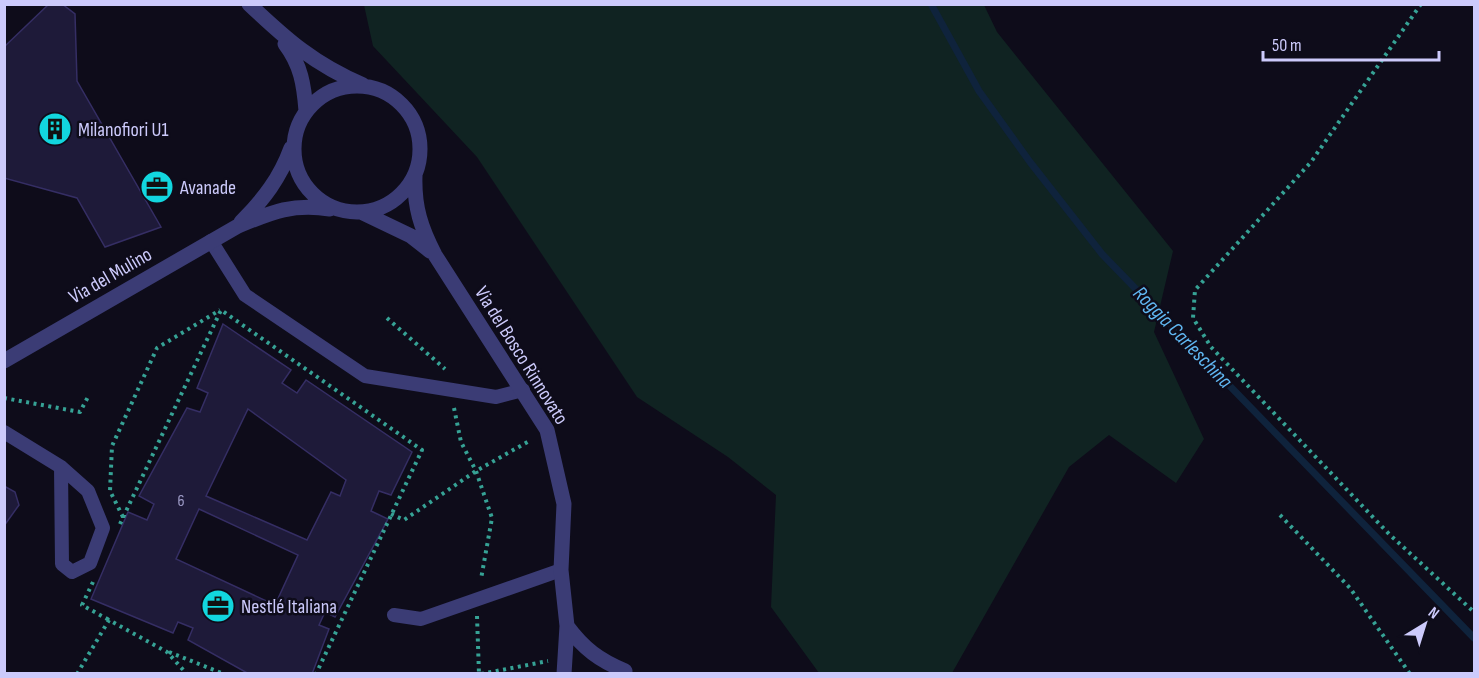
<svg xmlns="http://www.w3.org/2000/svg" width="1479" height="678" font-family="'Sofia Sans Condensed',sans-serif">
<style>
.green{fill:#102322}
.lines{fill:none;stroke-linecap:round;stroke-linejoin:round}
.stream{stroke:#0f233c;stroke-width:7}
.building{fill:#1e1a39;stroke:#352e64;stroke-width:1.5;fill-rule:evenodd}
.path{stroke:#36a295;stroke-width:4;stroke-dasharray:3 4.5;stroke-linecap:butt}
.service{stroke:#3b3c75;stroke-width:14}
.minor{stroke:#3b3c75;stroke-width:15}
.labels{text-anchor:middle;stroke-width:5;stroke-linejoin:round;paint-order:stroke}
.number-label{font-size:16px;fill:#a09eca}
.poi-label{font-size:20px;fill:#cccafb;stroke:#0e0c1a;text-anchor:start}
.street-label{font-size:20px;fill:#cccafb;stroke:#0e0c1a}
.water-label{font-size:21px;font-style:italic;fill:#60b7f2;stroke:#0e0c1a}
</style>
<rect width="100%" height="100%" fill="#0e0c1a"/>
<path class="green" d="M 364,5 L 984,5 L 997,32 L 1173,251 L 1154,332 L 1204,439 L 1176,483 L 1109,435 L 1069,467 L 952,673 L 819,673 L 771,607 L 776,495 L 728,457 L 637,397 L 477,157 L 373,46 Z"/>
<g class="lines">
<path class="stream" d="M 931,4 L 979,91 L 1030,162 L 1102,254 L 1474,638"/>
</g>
<path class="building" d="M 49,4 L 62,4 L 75,14 L 77,81 L 161,227 L 105,247 L 77,198 L 4,178 L 4,47 Z
M 223,324 L 291,370 L 282,383 L 297,393 L 306,380 L 412,452 L 391,495 L 379,491 L 371,511 L 388,519 L 335,617 L 325,612 L 319,625 L 329,629 L 312,674 L 249,674 L 188,640 L 193,628 L 178,622 L 173,633 L 91,599 L 128,512 L 147,520 L 154,504 L 139,496 L 187,408 L 200,412 L 208,393 L 197,388 ZM 248,409 L 346,480 L 340,496 L 331,492 L 307,540 L 206,496 ZM 199,509 L 298,555 L 275,605 L 176,559 Z
M 4,486 L 15,492 L 19,505 L 4,526 Z"/>
<g class="lines">
<path class="path" d="M 1421,4 L 1311,162 L 1195,290 L 1193,318 L 1211,347 L 1389,534 L 1474,612
M 387,318 L 445,369
M 4,398 L 80,412 L 89,395
M 454,408 L 461,442 L 476,471 L 492,518 L 481,579
M 391,514 L 404,520 L 476,471 L 531,440
M 1280,515 L 1350,588 L 1410,674
M 123,517 L 110,491 L 112,446 L 157,348 L 220,310
M 120,524 L 221,310 L 422,450 L 316,674
M 93,582 L 82,605 L 109,620
M 477,616 L 479,674
M 169,652 L 224,674
M 77,674 L 109,620 L 167,652 L 187,674
M 481,674 L 548,661"/>
<path class="service" d="M 211,241 L 245,295 L 365,376 L 496,397 L 523,390
M 4,432 L 61,467 L 88,491 L 103,528 L 90,563 L 72,572 L 62,564 L 61,467
M 394,615 L 421,619 L 561,570"/>
<path class="minor" d="M 249,4 C 287,40 314,64 363,85
M 285,44 C 301,65 304,85 306,111
M294 149a63 63 0 1 1 126 0a63 63 0 1 1-126 0Z
M 415,176 C 414,207 421,228 435,255 L 547,430 L 564,504 L 561,570 L 567,626 L 564,674
M 363,213 L 411,236 L 430,251
M 241,222 C 264,199 280,178 291,148
M 4,361 L 238,226 C 272,212 293,203 330,209
M 567,626 C 584,649 599,660 625,671"/>
</g>
<defs>
<g id="building-disc" transform="scale(1.725)"><circle r="9.5" fill="#12d6de" stroke="#0e0c1a"/><path d="M-4-6H4V6H1V3H-1V6H-4ZM-2.5-4.3h1.7v1.8h-1.7ZM.8-4.3h1.7v1.8H.8ZM-2.5-1h1.7V.8h-1.7ZM.8-1h1.7V.8H.8Z" fill="#111"/></g>
<g id="office-disc" transform="scale(1.725)"><circle r="9.5" fill="#12d6de" stroke="#0e0c1a"/><path d="M-6-3h4V-5.5h4V-3h4V5H-6ZM-1-4.5V-3h2v-1.5ZM-6 0V1H6V0Z" fill="#111"/></g>
</defs>
<g fill-rule="evenodd">
<use href="#building-disc" x="55" y="129"/>
<use href="#office-disc" x="157" y="187"/>
<use href="#office-disc" x="218" y="606"/>
</g>
<g class="labels">
<g class="number-label">
<text x="181" y="506">6</text>
</g>
<g class="poi-label">
<text x="78" y="136">Milanofiori U1</text>
<text x="180" y="194">Avanade</text>
<text x="241" y="613">Nestlé Italiana</text>
</g>
<g class="street-label">
<text transform="translate(110 275) rotate(-30)" y="7">Via del Mulino</text>
<text transform="translate(522 355) rotate(58)" y="7">Via del Bosco Rinnovato</text>
</g>
<g class="water-label">
<text transform="translate(1183 337) rotate(46)" y="7">Roggia Carleschina</text>
</g>
</g>
<rect width="1479" height="678" fill="none" stroke="#cccafb" stroke-width="12"/>
<g transform="translate(1425 624) rotate(38)" stroke="#0e0c1a" stroke-width="4.5" paint-order="stroke">
<path d="M0-4.5L10 22L0 15L-10 22Z" fill="#cccafb"/>
<text y="-9" font-size="16" font-weight="bold" text-anchor="middle" fill="#cccafb">N</text>
</g>
<path d="M1263 51v9h176v-9" fill="none" stroke="#cccafb" stroke-width="3"/>
<text x="1272" y="51" font-size="18" fill="#cccafb" stroke="#0e0c1a" stroke-width="4.5" paint-order="stroke">50 m</text>
</svg>
